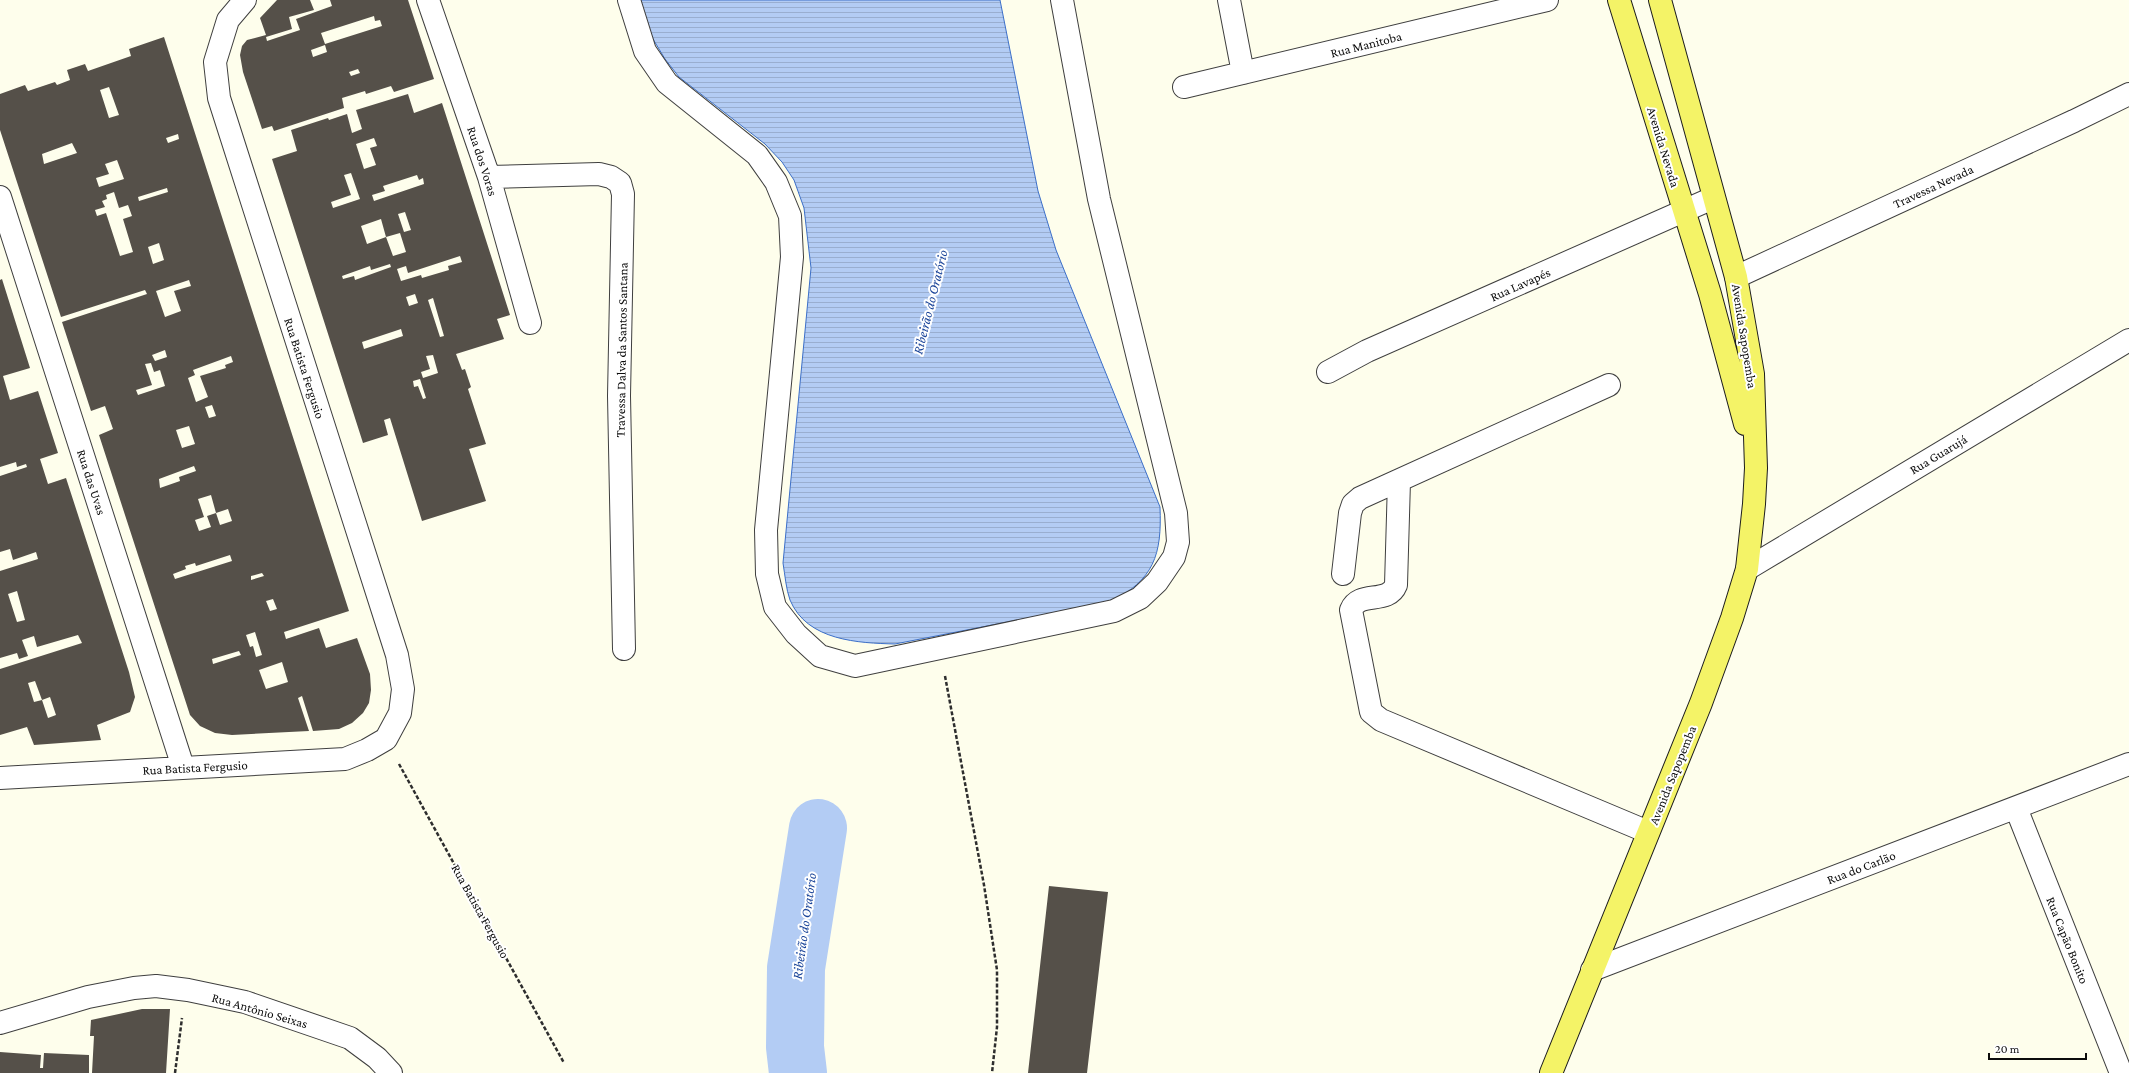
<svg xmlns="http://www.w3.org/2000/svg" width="2129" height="1073" font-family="'Crimson Pro',serif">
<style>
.water{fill:url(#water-rules);stroke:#3c6fc8}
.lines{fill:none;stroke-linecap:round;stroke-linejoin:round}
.river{stroke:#b3ccf4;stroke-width:58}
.building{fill:#555049;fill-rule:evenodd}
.minor-casing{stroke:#3f3f3f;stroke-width:24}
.major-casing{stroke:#1d1d1d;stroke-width:24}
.path{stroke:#2e2e2e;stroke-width:2.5;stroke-dasharray:4 2;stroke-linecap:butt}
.minor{stroke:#fff;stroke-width:22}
.major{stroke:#f4f367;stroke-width:22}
.labels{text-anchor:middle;stroke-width:4;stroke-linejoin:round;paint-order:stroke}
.street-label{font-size:13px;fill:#0c0c0c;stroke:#fff}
.water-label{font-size:14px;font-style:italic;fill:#1a4499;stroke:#fff}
</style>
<defs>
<pattern id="water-rules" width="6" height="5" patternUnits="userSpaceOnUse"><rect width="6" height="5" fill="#b3ccf4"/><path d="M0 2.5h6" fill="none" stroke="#99aed0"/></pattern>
</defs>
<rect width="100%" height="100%" fill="#fefeec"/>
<path class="water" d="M 637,0 L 1000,0 L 1038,191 L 1056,250 L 1160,507 C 1162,555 1154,580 1110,602 L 895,644 C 859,643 807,641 790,600 C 786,589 785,575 783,563 L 811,268 L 804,208 L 794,180 L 782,162 L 765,144 L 679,77 L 665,59 L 644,24 Z"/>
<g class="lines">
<path class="river" d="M 798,1073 L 795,1047 L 796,968 L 818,828"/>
</g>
<path class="building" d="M 277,0 L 310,0 L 314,10 L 289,17 L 292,29 L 266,37 L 267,41 L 300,30 L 296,19 L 332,6 L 330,0 L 408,0 L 434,79 L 394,92 L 391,86 L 366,94 L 365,91 L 342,98 L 344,108 L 274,131 L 272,126 L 262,129 L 243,72 L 240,55 L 242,46 L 247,40 L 266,35 L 260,18 ZM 374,16 L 375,21 L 380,20 L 382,26 L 325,44 L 321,33 ZM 325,45 L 327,52 L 313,57 L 311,50 ZM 358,69 L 360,73 L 351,76 L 349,72 Z
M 164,37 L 349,611 L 284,632 L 286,639 L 319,628 L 326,648 L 357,638 L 370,674 L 371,690 L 369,703 L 363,713 L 352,723 L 339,729 L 313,731 L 302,696 L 298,698 L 309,731 L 232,735 L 215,733 L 200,726 L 190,715 L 99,435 L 113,429 L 105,406 L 91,411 L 62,322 L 147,294 L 145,290 L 61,317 L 0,130 L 0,94 L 25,85 L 28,91 L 55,82 L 57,85 L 70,80 L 67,70 L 85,64 L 88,71 L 131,56 L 129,49 ZM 109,87 L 119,115 L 109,118 L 100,90 ZM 178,134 L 179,139 L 168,143 L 166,138 ZM 72,143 L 77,153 L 44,164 L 42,154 ZM 117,160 L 124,179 L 99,187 L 96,178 L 109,174 L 105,164 ZM 167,188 L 168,192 L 139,201 L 138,197 ZM 114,192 L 119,208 L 128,205 L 132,216 L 123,219 L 133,252 L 120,256 L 106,213 L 97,216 L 95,210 L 105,207 L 102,201 L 107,199 L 106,195 ZM 159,243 L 164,260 L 153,264 L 148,247 ZM 189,280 L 191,286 L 174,291 L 181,311 L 165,317 L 156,291 ZM 165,350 L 167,357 L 155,361 L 152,355 ZM 231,356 L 233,362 L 225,365 L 226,368 L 200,376 L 208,397 L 196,402 L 188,378 L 195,375 L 193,370 ZM 151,363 L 154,372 L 160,370 L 165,386 L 138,395 L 136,390 L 152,385 L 145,364 ZM 212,405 L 216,416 L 209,418 L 205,407 ZM 189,426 L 195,444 L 182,448 L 176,430 ZM 194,466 L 196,471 L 179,477 L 180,481 L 160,488 L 159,479 ZM 211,495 L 216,513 L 228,509 L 232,521 L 220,525 L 216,513 L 207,516 L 211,527 L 199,531 L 195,520 L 204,517 L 198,499 ZM 230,555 L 232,561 L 175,579 L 173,574 L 186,569 L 185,566 L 195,563 L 196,566 ZM 262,573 L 264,576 L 251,580 L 251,576 ZM 273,599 L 277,609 L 270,611 L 266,601 ZM 255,632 L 262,655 L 256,657 L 253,646 L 250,647 L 246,635 ZM 239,651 L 241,655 L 213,664 L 212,659 ZM 282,662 L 288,682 L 266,689 L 259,670 Z
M 408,94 L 414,113 L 442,103 L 510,315 L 497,319 L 504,339 L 456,354 L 462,370 L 465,369 L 471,387 L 468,389 L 486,444 L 469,449 L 486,501 L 422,521 L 390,418 L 384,420 L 388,435 L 363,443 L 272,159 L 297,151 L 291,130 L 328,118 L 329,120 L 347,114 L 352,133 L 362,129 L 356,110 ZM 374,138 L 377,146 L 370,148 L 376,165 L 364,169 L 356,144 ZM 351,173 L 360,199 L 333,208 L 331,202 L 351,195 L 344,175 ZM 417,175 L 419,180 L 423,178 L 424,184 L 374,201 L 372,195 L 385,191 L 383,186 ZM 405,212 L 411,230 L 404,232 L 398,214 ZM 381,219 L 386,237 L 367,244 L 361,226 ZM 400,233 L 406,252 L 393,256 L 386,237 ZM 460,256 L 462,262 L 448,266 L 449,270 L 422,278 L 421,275 L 401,281 L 397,269 L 406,266 L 408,273 ZM 390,264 L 391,267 L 355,280 L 354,276 L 343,279 L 342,276 L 370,266 L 371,270 ZM 415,294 L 418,303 L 409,306 L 406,297 ZM 433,298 L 444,336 L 440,337 L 428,300 ZM 401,329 L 403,336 L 364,349 L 362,342 ZM 433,355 L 438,373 L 423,378 L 421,372 L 430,369 L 426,356 ZM 420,379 L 426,398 L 423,399 L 418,386 L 414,387 L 413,381 Z
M 2,279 L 30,368 L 3,376 L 10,400 L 38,391 L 58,453 L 40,459 L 48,484 L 66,478 L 129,672 L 135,697 L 130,712 L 97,725 L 101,740 L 34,745 L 27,727 L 0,735 L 0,669 L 82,643 L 78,635 L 37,647 L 34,636 L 22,640 L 28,656 L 19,659 L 17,653 L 0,658 L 0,571 L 38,559 L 36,552 L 13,560 L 10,549 L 0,552 L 0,476 L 27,467 L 26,464 L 17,467 L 16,462 L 0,467 L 0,280 ZM 17,591 L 25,620 L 17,622 L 8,594 ZM 35,681 L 42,700 L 50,697 L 56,715 L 48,718 L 42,700 L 34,702 L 28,683 Z
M 1049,886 L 1108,892 L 1087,1073 L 1028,1073 Z
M 142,1009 L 170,1009 L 166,1073 L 92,1073 L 94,1036 L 90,1036 L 91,1020 Z
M 0,1052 L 41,1055 L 40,1068 L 43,1068 L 44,1053 L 89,1055 L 89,1073 L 0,1073 Z"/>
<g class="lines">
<g class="minor-casing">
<path id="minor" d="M 428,0 L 489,177 L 530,323
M 629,0 L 645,51 L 667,83 L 757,155 L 776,182 L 790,216 L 792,257 L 766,530 L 767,574 L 775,607 L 796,634 L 820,656 L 855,666 L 1114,611 L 1140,598 L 1157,582 L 1174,557 L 1178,542 L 1176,513 L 1099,199 L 1062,0
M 1229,0 L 1243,73
M 1184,87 L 1547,0
M 489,177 L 599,174 L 611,177 L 620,183 L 623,194 L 619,396 L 624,649
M 0,197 L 183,767
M 1736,277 L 2074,121 L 2129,94
M 1328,372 L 1367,351 L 1713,198
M 1399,481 L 1396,585 C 1388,605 1359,590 1351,610 L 1371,712 L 1381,720 L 1648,832
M 1747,569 L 2129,340
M 1343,574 L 1350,513 L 1353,504 L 1360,498 L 1609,385
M 0,778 L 345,759 L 367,750 L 386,739 L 400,713 L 403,689 L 397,655 L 219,98 L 215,62 L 228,20 L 245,0
M 2016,808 L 2121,1073
M 1592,970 L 2129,764
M 0,1023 L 88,997 L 134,988 L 156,986 L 188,990 L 245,1002 L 350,1038 L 377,1058 L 391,1073"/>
</g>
<g class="major-casing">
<path id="major" d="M 1619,0 L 1710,294 L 1745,424
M 1551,1073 L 1701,703 L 1732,618 L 1747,569 L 1754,504 L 1756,468 L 1753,374 L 1736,277 L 1660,0"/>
</g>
<path class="path" d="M 945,676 L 984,885 L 997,970 L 997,1027 L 992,1073
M 399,764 L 564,1063
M 175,1073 L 182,1018"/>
<use href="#minor" class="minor"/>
<use href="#major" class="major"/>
</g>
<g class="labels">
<g class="street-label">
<text transform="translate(1366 44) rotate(-14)" y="5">Rua Manitoba</text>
<text transform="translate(1664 147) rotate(73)" y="5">Avenida Nevada</text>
<text transform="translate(483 161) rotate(72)" y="5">Rua dos Voras</text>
<text transform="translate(1933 186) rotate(-25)" y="5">Travessa Nevada</text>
<text transform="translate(1520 284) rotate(-24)" y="5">Rua Lavapés</text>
<text transform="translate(1745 336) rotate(81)" y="5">Avenida Sapopemba</text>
<text transform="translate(621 350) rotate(-89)" y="5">Travessa Dalva da Santos Santana</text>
<text transform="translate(305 368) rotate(72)" y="5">Rua Batista Fergusio</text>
<text transform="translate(1938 454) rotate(-31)" y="5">Rua Guarujá</text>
<text transform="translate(92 482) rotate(72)" y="5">Rua das Uvas</text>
<text transform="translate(195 767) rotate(-3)" y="5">Rua Batista Fergusio</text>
<text transform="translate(1672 775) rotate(-68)" y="5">Avenida Sapopemba</text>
<text transform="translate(1861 867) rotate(-21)" y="5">Rua do Carlão</text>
<text transform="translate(481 911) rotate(61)" y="5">Rua Batista Fergusio</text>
<text transform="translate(2068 940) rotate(68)" y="5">Rua Capão Bonito</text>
<text transform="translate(260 1010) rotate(16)" y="5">Rua Antônio Seixas</text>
</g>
<g class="water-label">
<text transform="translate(930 302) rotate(-76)" y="5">Ribeirão do Oratório</text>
<text transform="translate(804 926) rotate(-82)" y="5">Ribeirão do Oratório</text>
</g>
</g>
<path d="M1989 1053v6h97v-6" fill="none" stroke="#0c0c0c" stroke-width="2"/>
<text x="1995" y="1053" font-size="12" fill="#0c0c0c" stroke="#ffffff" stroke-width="3" paint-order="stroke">20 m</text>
</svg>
